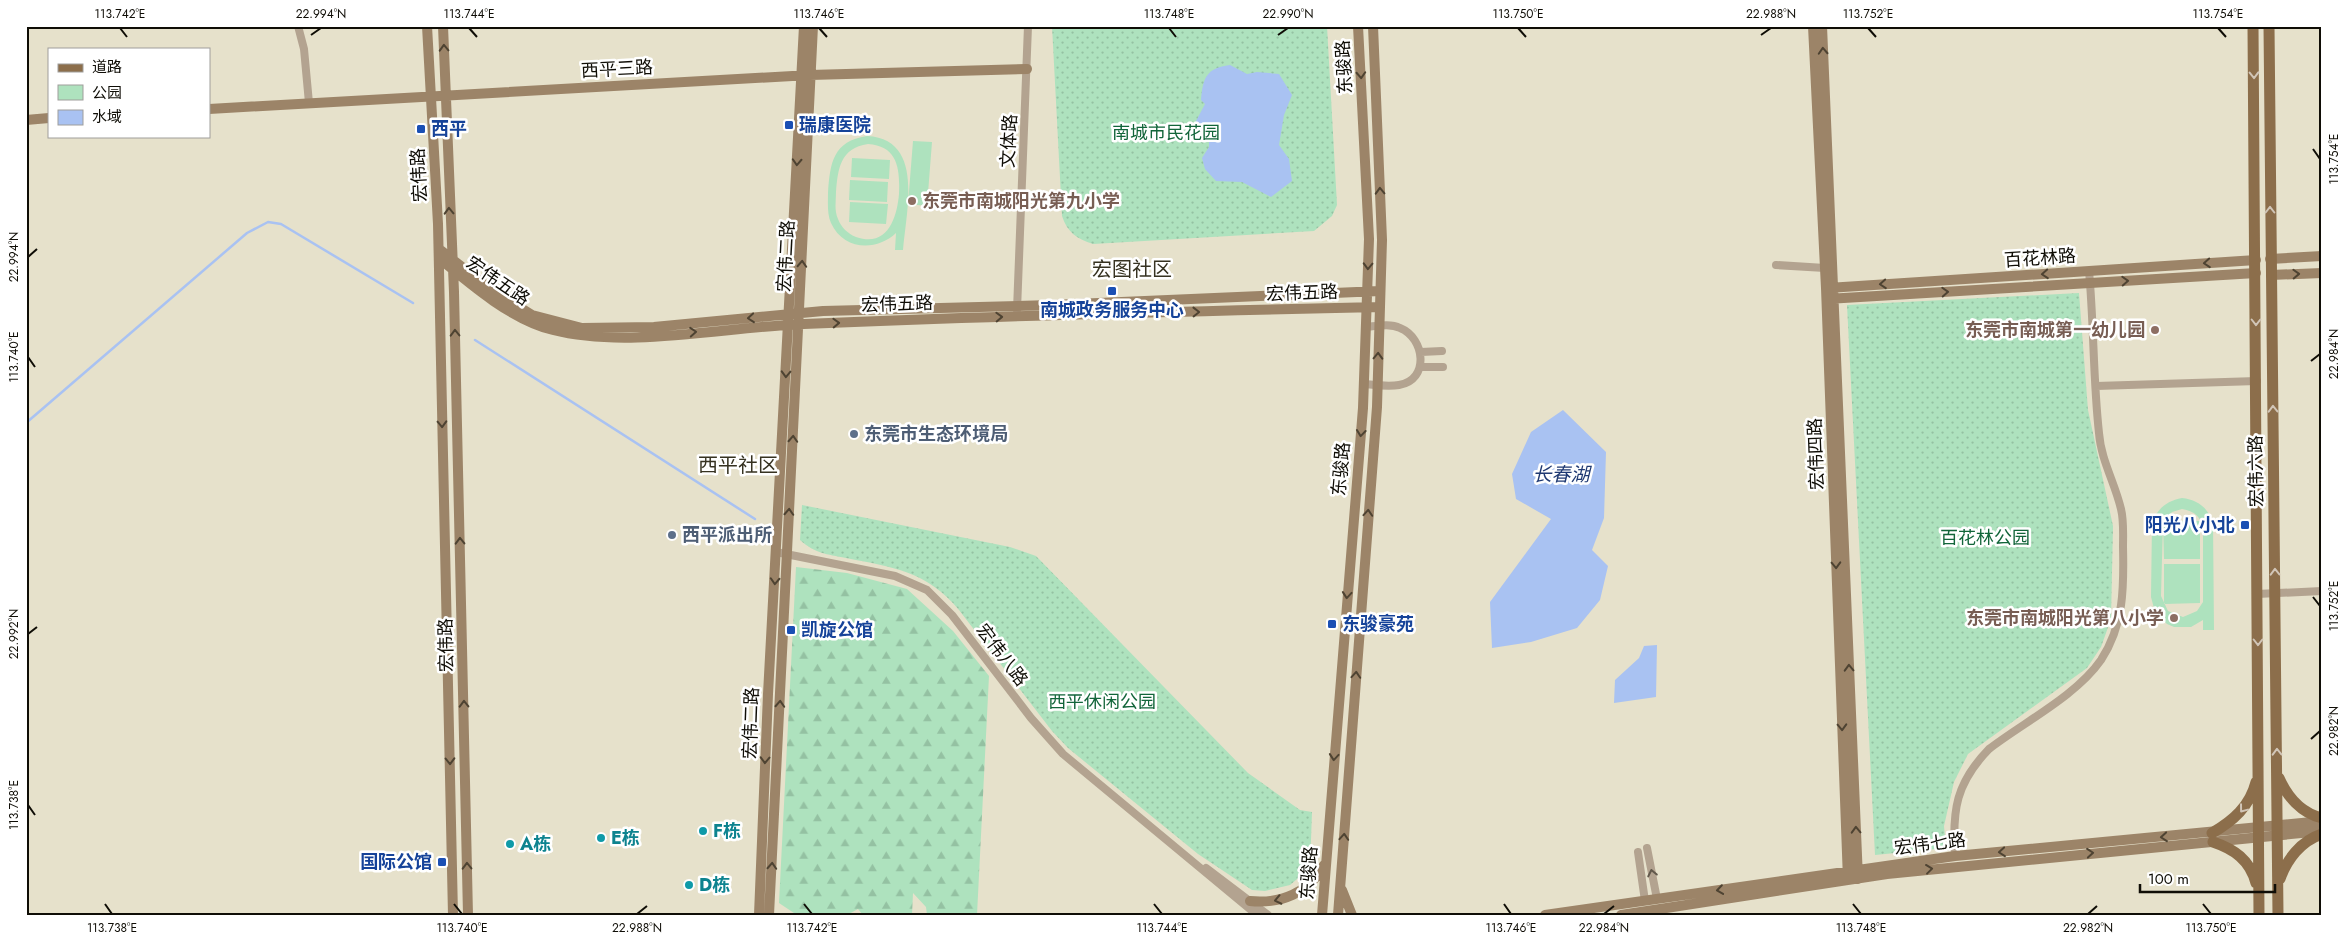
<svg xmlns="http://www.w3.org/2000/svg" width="2348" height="941" font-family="Jost,'Noto Sans SC',sans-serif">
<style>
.green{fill:url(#green-dots)}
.forest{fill:url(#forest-firs)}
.pitch{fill:#aee2be;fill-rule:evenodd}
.water{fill:#a9c2f2}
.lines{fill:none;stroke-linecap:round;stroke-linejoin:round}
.stream{stroke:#a9c2f2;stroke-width:2.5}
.street{stroke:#b3a390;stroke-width:8}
.secondary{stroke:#9c8468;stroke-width:10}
.primary{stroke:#8c6e4b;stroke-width:11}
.oneway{stroke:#4e4332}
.oneway2{stroke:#d1c5b7}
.oneway3{stroke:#61584b}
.ticks{fill:none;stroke:#0f0d06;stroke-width:2}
.transit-dot{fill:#1a4fb4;stroke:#fff;stroke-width:2}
.education-dot{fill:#8d6e63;stroke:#fff;stroke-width:2}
.service-dot{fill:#5c6f8a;stroke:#fff;stroke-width:2}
.culture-dot{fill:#0f9aa8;stroke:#fff;stroke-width:2}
.labels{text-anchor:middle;stroke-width:5;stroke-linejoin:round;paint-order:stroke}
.street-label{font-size:18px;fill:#0f0d06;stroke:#fff}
.transit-label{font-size:18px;font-weight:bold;fill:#164399;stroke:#fff;text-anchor:start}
.park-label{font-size:18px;fill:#12653a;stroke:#fff}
.education-label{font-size:18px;font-weight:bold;fill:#785e54;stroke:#fff;text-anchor:end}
.service-label{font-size:18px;font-weight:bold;fill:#4e5e75;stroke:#fff;text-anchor:start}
.culture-label{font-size:18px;font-weight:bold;fill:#0d838f;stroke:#fff;text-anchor:start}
.water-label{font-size:19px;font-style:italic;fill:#1f3972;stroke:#fff}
.quarter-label{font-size:20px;fill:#363221;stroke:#fff}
.neatline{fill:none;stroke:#0f0d06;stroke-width:2}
.ticks-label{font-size:12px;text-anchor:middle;fill:#0f0d06}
</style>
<defs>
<pattern id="green-dots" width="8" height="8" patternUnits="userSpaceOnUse" patternTransform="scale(1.25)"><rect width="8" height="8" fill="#aee2be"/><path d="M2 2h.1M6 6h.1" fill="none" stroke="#94c1a2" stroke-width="1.8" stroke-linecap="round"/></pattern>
<pattern id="forest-firs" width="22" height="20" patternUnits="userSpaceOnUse" patternTransform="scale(1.25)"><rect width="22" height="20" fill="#aee2be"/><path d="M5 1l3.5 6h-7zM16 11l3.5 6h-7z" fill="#94c1a2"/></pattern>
</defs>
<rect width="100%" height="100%" fill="#e6e1cb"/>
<path class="green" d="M 1052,26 L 1327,26 L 1337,205 L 1332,216 L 1314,231 L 1093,244 C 1077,239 1067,232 1062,216 Z
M 2079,293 L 2088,410 L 2113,526 L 2111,619 L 2101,647 L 2087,668 L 1968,754 L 1954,782 L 1944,826 L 1946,848 L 1875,855 L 1847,305 Z
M 802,505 L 1010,547 L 1036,556 L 1248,773 L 1300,810 L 1312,812 L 1310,868 L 1290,885 L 1265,891 L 1252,890 L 1198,854 L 1068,748 L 1052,731 L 959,610 C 927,571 892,567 846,558 C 826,554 816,554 800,540 Z"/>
<path class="forest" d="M 796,567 L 847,573 L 907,589 L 953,631 L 989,676 L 977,915 L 927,915 L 926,907 L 913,893 L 912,915 L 863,915 L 858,909 L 847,915 L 797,915 L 779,903 Z"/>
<path class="pitch" d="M 867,136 C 925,139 906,211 903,250 L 895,250 L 896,233 C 876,252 843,250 831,223 C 827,214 828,203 828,193 C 830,163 833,141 867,136 ZM 868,144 C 898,146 900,169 899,194 C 897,217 888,248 856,237 C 848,234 841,227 838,219 C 834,210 836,201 836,192 C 838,169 840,148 868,144 Z
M 913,141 L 932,142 L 927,206 L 908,204 Z
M 852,158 L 890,160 L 889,179 L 851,177 Z
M 850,180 L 888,182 L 887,202 L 849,200 Z
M 850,202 L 888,204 L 886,224 L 849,222 Z
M 2182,498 C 2198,500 2207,507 2213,522 L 2214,630 L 2203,630 L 2203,620 L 2191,627 L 2174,627 L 2167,624 L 2155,612 L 2151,597 L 2152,522 C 2158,508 2167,501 2182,498 ZM 2182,509 C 2195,511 2202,518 2203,530 L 2203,602 L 2197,611 L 2183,617 L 2168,611 L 2161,596 L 2163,522 L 2164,559 L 2200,559 L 2200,521 L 2164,521 L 2172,512 Z
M 2164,564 L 2200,564 L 2200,603 L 2164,604 Z"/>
<path class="water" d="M 1230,65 L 1247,74 L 1257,72 L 1279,74 L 1292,95 L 1284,115 L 1279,145 L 1289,159 L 1292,181 L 1271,197 L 1242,182 L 1216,181 L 1205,169 L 1202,158 L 1209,147 L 1209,134 L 1195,123 L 1205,104 L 1201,100 C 1203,78 1206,68 1230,65 Z
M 1563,410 L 1606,452 L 1604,518 L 1592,550 L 1608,566 L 1600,600 L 1577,628 L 1531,642 L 1492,648 L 1490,602 L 1551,519 L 1516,499 L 1512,474 L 1531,432 Z
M 1657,645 L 1656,697 L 1614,703 L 1615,680 L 1639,658 L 1644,646 Z"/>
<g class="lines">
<path class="stream" d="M 475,340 L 755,519
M 26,423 L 247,233 L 268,222 L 281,224 L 413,303"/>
<path class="street" d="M 298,26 L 304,49 L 309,103
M 1776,265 L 1825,268
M 1017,310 L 1028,26
M 1421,352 L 1442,351
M 1421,367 L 1443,367
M 1364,384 C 1375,385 1388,387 1399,385 C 1430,380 1425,338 1400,328 C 1390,323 1377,326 1366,327
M 2096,386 L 2257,381
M 776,552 L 895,576 L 927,590 L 952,615 L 1031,718 L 1063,754 L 1257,915
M 2257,594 L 2322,591
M 1647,848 L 1657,899
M 1638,852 L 1645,901
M 1955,856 C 1952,810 1956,783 1989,749 C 2024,722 2076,696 2101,660 C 2124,625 2124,587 2123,547 C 2123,535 2124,521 2121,509 C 2115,483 2101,460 2099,433 C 2093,379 2094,325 2089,271
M 1206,868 L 1268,915"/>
<path class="secondary" d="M 427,26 L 438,224 L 453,915
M 443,26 L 454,292 L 468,915
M 1813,26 L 1826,288 L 1848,880
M 1822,26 L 1858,879
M 209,109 L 810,75 L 1027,69
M 26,120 L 49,118
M 439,249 L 490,289 L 532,315 L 582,328 L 654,327 L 823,311 L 1052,305 L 1380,291
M 439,258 C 471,285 512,320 553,330 C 627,349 726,327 804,324 C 995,316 1188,311 1380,307
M 2270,259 L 2322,256
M 2271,275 L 2322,273
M 1828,288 L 2256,260
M 1827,299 L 2256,273
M 1342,890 L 1352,915
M 1250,901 C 1281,904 1309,893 1324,865
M 759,915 L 768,694 L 804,26
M 769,915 L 813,26
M 1322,915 L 1363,408 L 1369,239 L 1358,26
M 1338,915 L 1377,407 L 1382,240 L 1373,26
M 1545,915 L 1955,856 L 2322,821
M 1621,915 L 1887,874 L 2322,831"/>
<path class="primary" d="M 2253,26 L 2259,915
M 2269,26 L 2278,915
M 2279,778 C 2287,796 2301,813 2322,818
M 2212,833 C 2233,821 2250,806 2256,782
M 2213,842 C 2234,849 2250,860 2256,883
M 2280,879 C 2287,859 2301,841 2322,834"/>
</g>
<defs><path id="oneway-chevron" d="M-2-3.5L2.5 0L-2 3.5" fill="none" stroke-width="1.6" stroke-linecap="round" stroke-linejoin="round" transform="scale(1.25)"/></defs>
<g class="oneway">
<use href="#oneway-chevron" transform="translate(444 48) rotate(-92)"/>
<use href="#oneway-chevron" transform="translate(1823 51) rotate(-93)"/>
<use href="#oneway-chevron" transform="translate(1361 75) rotate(87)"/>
<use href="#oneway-chevron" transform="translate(797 162) rotate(93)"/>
<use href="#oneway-chevron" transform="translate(1380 191) rotate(-92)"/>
<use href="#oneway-chevron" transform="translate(449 211) rotate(-92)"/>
<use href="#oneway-chevron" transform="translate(2207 263) rotate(176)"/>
<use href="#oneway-chevron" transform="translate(802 264) rotate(-87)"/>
<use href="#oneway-chevron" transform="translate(1368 266) rotate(92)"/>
<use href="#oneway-chevron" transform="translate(2045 274) rotate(176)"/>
<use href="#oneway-chevron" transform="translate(2296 274) rotate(-2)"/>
<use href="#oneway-chevron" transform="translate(2125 281) rotate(-3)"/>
<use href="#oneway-chevron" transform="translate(1883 284) rotate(176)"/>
<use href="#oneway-chevron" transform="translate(1945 292) rotate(-3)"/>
<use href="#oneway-chevron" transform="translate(1196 312) rotate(-1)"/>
<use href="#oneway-chevron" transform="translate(999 317) rotate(-2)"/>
<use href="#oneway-chevron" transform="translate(751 318) rotate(175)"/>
<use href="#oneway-chevron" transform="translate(836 323) rotate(-2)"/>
<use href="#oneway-chevron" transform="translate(693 332) rotate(-4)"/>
<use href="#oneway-chevron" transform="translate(455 333) rotate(-91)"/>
<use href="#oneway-chevron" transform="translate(1378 356) rotate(-88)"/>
<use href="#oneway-chevron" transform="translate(786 374) rotate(92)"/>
<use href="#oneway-chevron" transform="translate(442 424) rotate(88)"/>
<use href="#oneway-chevron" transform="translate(1361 433) rotate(96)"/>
<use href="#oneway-chevron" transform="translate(793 439) rotate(-87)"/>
<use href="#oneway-chevron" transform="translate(789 512) rotate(-87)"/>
<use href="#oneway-chevron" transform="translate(1368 513) rotate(-86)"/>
<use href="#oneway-chevron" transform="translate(460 541) rotate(-91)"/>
<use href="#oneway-chevron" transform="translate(1836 565) rotate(88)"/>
<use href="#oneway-chevron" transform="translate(775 581) rotate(93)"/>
<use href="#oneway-chevron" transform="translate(1347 595) rotate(95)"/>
<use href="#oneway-chevron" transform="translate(1849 668) rotate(-92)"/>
<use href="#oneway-chevron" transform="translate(1356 675) rotate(-86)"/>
<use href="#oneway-chevron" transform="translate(464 704) rotate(-91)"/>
<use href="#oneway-chevron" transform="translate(780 704) rotate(-87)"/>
<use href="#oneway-chevron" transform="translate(1842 727) rotate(88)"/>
<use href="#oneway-chevron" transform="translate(1334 757) rotate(95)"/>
<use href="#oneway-chevron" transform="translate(765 760) rotate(92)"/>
<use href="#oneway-chevron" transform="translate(450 761) rotate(89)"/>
<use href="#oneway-chevron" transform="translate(1856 830) rotate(-92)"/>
<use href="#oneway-chevron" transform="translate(1344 837) rotate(-86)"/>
<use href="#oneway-chevron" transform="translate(2164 837) rotate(175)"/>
<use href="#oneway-chevron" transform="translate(2002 852) rotate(175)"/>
<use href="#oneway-chevron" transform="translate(2090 853) rotate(-5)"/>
<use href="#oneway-chevron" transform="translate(467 866) rotate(-91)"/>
<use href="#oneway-chevron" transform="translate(772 866) rotate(-87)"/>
<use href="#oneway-chevron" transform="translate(1929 869) rotate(-7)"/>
<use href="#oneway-chevron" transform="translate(1720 890) rotate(172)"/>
<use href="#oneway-chevron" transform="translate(1278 900) rotate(168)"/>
</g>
<g class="oneway2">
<use href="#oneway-chevron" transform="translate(2254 75) rotate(89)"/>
<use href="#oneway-chevron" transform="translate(2270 210) rotate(-90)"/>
<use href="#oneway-chevron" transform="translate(2256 322) rotate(90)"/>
<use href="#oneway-chevron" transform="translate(2273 409) rotate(-91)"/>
<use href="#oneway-chevron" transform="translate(2275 572) rotate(-91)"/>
<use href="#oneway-chevron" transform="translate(2258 642) rotate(90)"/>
<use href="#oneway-chevron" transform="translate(2277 752) rotate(-91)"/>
<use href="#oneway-chevron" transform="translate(2243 809) rotate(127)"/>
</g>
<use class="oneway3" href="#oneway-chevron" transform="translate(1652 873) rotate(-102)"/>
<path class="ticks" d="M 120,28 L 127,37M 469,28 L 477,37M 819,28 L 827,37M 1169,28 L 1176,37M 1518,28 L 1526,37M 1868,28 L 1876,37M 2218,28 L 2226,37M 311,35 L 321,28M 1278,35 L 1288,28M 1761,35 L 1771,28M 2313,149 L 2320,159M 28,257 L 37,249M 28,357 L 35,367M 2311,361 L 2320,354M 2313,597 L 2320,606M 28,634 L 37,627M 2311,739 L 2320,731M 28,805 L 35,815M 105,904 L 112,914M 454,904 L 462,914M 804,904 L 812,914M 1154,904 L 1162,914M 1504,904 L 1511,914M 1853,904 L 1861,914M 2203,904 L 2211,914M 637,914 L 647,906M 1604,914 L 1614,906M 2088,914 L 2097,906"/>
<g class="transit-dot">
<rect x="784" y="120" width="10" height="10" rx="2.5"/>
<rect x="416" y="124" width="10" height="10" rx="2.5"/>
<rect x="1107" y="286" width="10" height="10" rx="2.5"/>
<rect x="2240" y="520" width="10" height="10" rx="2.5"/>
<rect x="1327" y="619" width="10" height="10" rx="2.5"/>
<rect x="786" y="625" width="10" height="10" rx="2.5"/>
<rect x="437" y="857" width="10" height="10" rx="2.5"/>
</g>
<g class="education-dot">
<circle cx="912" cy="201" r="5"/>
<circle cx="2155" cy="330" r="5"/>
<circle cx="2174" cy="618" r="5"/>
</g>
<g class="service-dot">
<circle cx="854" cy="434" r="5"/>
<circle cx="672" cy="535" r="5"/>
</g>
<g class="culture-dot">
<circle cx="703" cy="831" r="5"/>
<circle cx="601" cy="838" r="5"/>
<circle cx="510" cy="844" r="5"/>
<circle cx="689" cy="885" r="5"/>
</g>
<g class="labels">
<g class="street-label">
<text transform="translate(1344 67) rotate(-93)" y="6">东骏路</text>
<text transform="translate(617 69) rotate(-3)" y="6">西平三路</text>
<text transform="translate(1009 141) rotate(-87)" y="6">文体路</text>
<text transform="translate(419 175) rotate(-93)" y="6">宏伟路</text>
<text transform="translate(786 256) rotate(-87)" y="6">宏伟二路</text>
<text transform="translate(2040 258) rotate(-4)" y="6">百花林路</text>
<text transform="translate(498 281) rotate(34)" y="6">宏伟五路</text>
<text transform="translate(1302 293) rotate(-2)" y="6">宏伟五路</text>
<text transform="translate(897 304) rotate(-2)" y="6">宏伟五路</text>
<text transform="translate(1816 454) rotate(-92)" y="6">宏伟四路</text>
<text transform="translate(1341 469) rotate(-85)" y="6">东骏路</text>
<text transform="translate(2256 471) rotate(-91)" y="6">宏伟六路</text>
<text transform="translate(446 645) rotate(-91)" y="6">宏伟路</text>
<text transform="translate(1002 655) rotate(53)" y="6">宏伟八路</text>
<text transform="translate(751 723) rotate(-88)" y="6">宏伟二路</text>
<text transform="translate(1930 844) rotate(-7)" y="6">宏伟七路</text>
<text transform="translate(1309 873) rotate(-86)" y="6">东骏路</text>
</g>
<g class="transit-label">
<text x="799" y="131">瑞康医院</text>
<text x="431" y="135">西平</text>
<text x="1112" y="316" text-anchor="middle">南城政务服务中心</text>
<text x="2235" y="531" text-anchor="end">阳光八小北</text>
<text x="1342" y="630">东骏豪苑</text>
<text x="801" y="636">凯旋公馆</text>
<text x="432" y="868" text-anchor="end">国际公馆</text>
</g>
<g class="park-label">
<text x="1166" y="139">南城市民花园</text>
<text x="1985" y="544">百花林公园</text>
<text x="1102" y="708">西平休闲公园</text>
</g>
<g class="education-label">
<text x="922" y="207" text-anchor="start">东莞市南城阳光第九小学</text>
<text x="2145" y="336">东莞市南城第一幼儿园</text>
<text x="2164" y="624">东莞市南城阳光第八小学</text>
</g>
<g class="service-label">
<text x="864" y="440">东莞市生态环境局</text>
<text x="682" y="541">西平派出所</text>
</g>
<g class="culture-label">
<text x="713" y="837">F栋</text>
<text x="611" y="844">E栋</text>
<text x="520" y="850">A栋</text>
<text x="699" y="891">D栋</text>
</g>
<g class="water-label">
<text x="1561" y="481">长春湖</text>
</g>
<g class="quarter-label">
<text x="1132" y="276">宏图社区</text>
<text x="738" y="472">西平社区</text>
</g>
</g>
<rect width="2348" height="941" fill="none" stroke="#ffffff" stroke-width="55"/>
<rect x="48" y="48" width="162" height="90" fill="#ffffff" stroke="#9f9e9b"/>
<rect x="58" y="64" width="25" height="8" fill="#8c6e4b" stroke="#9f9e9b"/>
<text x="92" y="72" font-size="15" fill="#0f0d06">道路</text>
<rect x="58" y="85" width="25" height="15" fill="#aee2be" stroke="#9f9e9b"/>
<text x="92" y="98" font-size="15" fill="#0f0d06">公园</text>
<rect x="58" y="110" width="25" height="15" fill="#a9c2f2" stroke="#9f9e9b"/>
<text x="92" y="122" font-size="15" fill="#0f0d06">水域</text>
<path d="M2140 884v8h135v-8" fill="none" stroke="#0f0d06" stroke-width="2.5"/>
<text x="2148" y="884" font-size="15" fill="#0f0d06" stroke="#ffffff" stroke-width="4" paint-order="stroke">100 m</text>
<rect x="28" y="28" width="2292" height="886" class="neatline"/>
<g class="ticks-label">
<text x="120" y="18">113.742°E</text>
<text x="321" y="18">22.994°N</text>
<text x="469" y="18">113.744°E</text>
<text x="819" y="18">113.746°E</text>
<text x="1169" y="18">113.748°E</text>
<text x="1288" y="18">22.990°N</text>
<text x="1518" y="18">113.750°E</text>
<text x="1771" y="18">22.988°N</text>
<text x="1868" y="18">113.752°E</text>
<text x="2218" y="18">113.754°E</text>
<text transform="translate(2334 159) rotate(-90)" y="4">113.754°E</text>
<text transform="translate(14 257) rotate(-90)" y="4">22.994°N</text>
<text transform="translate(2334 354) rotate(-90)" y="4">22.984°N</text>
<text transform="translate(14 357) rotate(-90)" y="4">113.740°E</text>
<text transform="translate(2334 606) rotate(-90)" y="4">113.752°E</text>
<text transform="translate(14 634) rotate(-90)" y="4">22.992°N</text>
<text transform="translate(2334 731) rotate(-90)" y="4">22.982°N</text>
<text transform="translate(14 805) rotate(-90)" y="4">113.738°E</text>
<text x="112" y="932">113.738°E</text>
<text x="462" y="932">113.740°E</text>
<text x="637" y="932">22.988°N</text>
<text x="812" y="932">113.742°E</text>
<text x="1162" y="932">113.744°E</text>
<text x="1511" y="932">113.746°E</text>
<text x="1604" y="932">22.984°N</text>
<text x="1861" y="932">113.748°E</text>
<text x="2088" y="932">22.982°N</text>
<text x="2211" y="932">113.750°E</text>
</g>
</svg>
